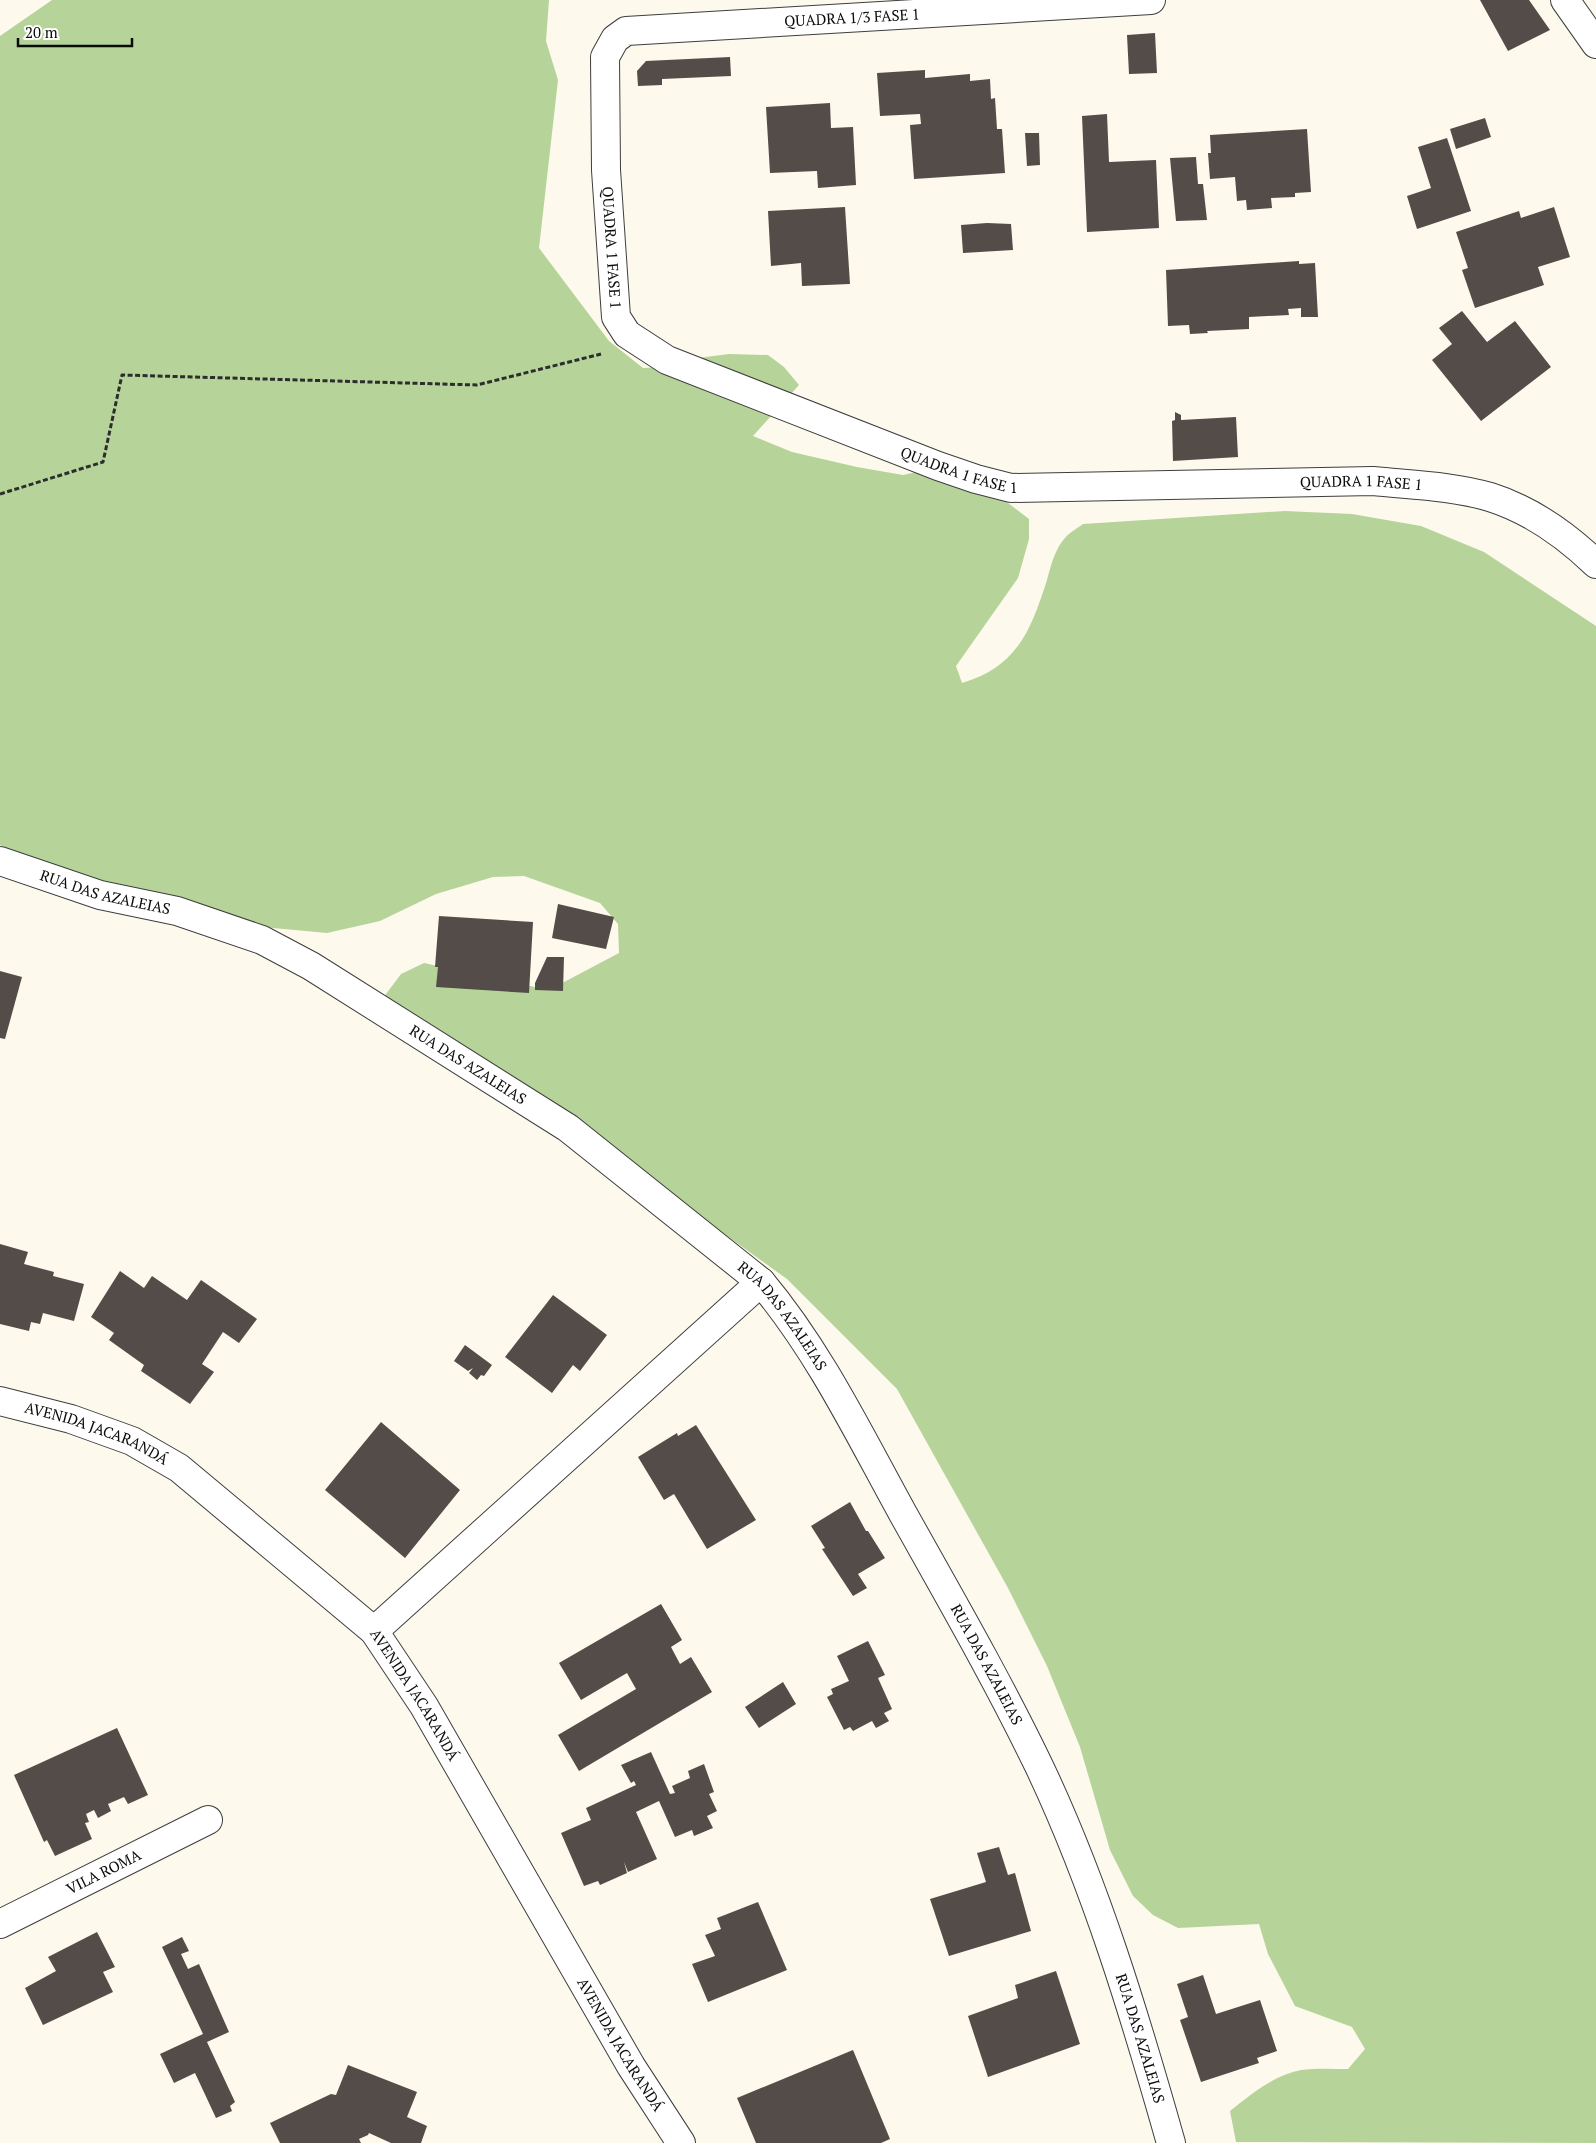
<svg xmlns="http://www.w3.org/2000/svg" width="1596" height="2143" font-family="'PT Serif',serif">
<style>
.forest{fill:#b6d499}
.building{fill:#534c49}
.lines{fill:none;stroke-linecap:round;stroke-linejoin:round}
.street-casing{stroke:#3e3e3e;stroke-width:30}
.path{stroke:#2d2d2d;stroke-width:3;stroke-dasharray:5 2.5;stroke-linecap:butt}
.street{stroke:#fff;stroke-width:28}
.labels{text-anchor:middle;stroke-width:5;stroke-linejoin:round;paint-order:stroke}
.street-label{font-size:15px;fill:#0b0b0b;stroke:#fff}
</style>
<rect width="100%" height="100%" fill="#fdf9ec"/>
<path class="forest" d="M 52,0 L 549,0 L 546,41 L 558,80 L 539,248 L 609,341 L 643,368 L 665,367 L 690,359 L 729,354 L 768,355 L 784,367 L 799,385 L 753,436 L 792,452 L 857,467 L 903,475 L 926,470 L 991,490 L 1029,519 L 1029,539 L 1018,578 L 956,666 L 962,683 C 1017,667 1031,630 1047,580 C 1051,565 1055,549 1065,538 C 1070,532 1078,528 1083,524 L 1285,511 L 1352,514 L 1421,526 L 1484,552 L 1596,626 L 1596,2143 L 1236,2142 L 1230,2111 C 1250,2095 1274,2075 1301,2070 C 1316,2068 1332,2069 1348,2069 L 1365,2049 L 1352,2027 L 1295,2006 L 1268,1954 L 1259,1924 L 1178,1928 L 1153,1915 L 1133,1896 L 1110,1850 L 1080,1747 L 1047,1666 L 1008,1588 L 897,1389 L 787,1279 L 527,1092 L 383,998 L 401,974 L 424,963 L 549,990 L 619,953 L 618,924 L 600,903 L 524,876 L 493,877 L 436,894 L 380,921 L 327,933 L 242,925 L 93,889 L 0,845 L 0,36 Z"/>
<path class="building" d="M 1480,0 L 1529,0 L 1550,30 L 1508,51 Z
M 1155,33 L 1157,73 L 1129,74 L 1127,35 Z
M 730,57 L 731,76 L 662,79 L 662,85 L 638,86 L 637,71 L 646,61 Z
M 925,70 L 925,78 L 970,74 L 970,81 L 990,79 L 991,99 L 995,98 L 997,129 L 1002,129 L 1005,173 L 914,179 L 910,125 L 921,124 L 920,114 L 880,116 L 877,73 Z
M 830,103 L 831,128 L 853,127 L 856,185 L 818,188 L 817,171 L 770,173 L 766,107 Z
M 1107,114 L 1109,162 L 1156,160 L 1159,228 L 1087,232 L 1082,116 Z
M 1485,118 L 1491,137 L 1456,149 L 1450,129 Z
M 1307,129 L 1311,192 L 1295,193 L 1295,197 L 1271,198 L 1272,208 L 1247,210 L 1246,200 L 1237,201 L 1235,177 L 1210,179 L 1208,153 L 1211,153 L 1210,135 Z
M 1025,133 L 1039,133 L 1040,165 L 1027,166 Z
M 1447,138 L 1471,211 L 1417,229 L 1407,196 L 1431,188 L 1418,147 Z
M 1196,157 L 1198,184 L 1203,184 L 1207,220 L 1176,221 L 1170,158 Z
M 845,207 L 850,284 L 802,286 L 801,263 L 771,266 L 768,211 Z
M 1554,207 L 1570,257 L 1538,267 L 1544,285 L 1475,308 L 1462,270 L 1468,268 L 1456,232 L 1519,211 L 1521,218 Z
M 987,223 L 1011,224 L 1013,250 L 963,253 L 961,225 Z
M 1299,261 L 1299,264 L 1315,263 L 1318,317 L 1301,317 L 1301,308 L 1288,309 L 1289,315 L 1249,317 L 1249,329 L 1207,331 L 1208,333 L 1190,334 L 1189,325 L 1168,326 L 1166,270 Z
M 1462,311 L 1487,342 L 1515,321 L 1551,367 L 1481,421 L 1432,360 L 1452,344 L 1439,328 Z
M 1175,412 L 1181,415 L 1181,420 L 1236,417 L 1238,457 L 1173,461 L 1172,421 L 1175,420 Z
M 558,904 L 614,917 L 606,949 L 552,938 Z
M 439,916 L 533,922 L 529,993 L 436,987 L 438,967 L 435,967 Z
M 547,957 L 564,957 L 563,991 L 535,990 L 535,983 Z
M 0,971 L 22,977 L 5,1039 L 0,1038 Z
M 0,1244 L 28,1252 L 24,1264 L 54,1272 L 53,1276 L 84,1284 L 74,1321 L 43,1313 L 40,1324 L 31,1322 L 29,1331 L 0,1324 Z
M 120,1271 L 144,1288 L 152,1276 L 187,1300 L 201,1280 L 257,1319 L 239,1343 L 223,1332 L 202,1364 L 214,1372 L 190,1404 L 141,1371 L 144,1365 L 109,1340 L 114,1333 L 91,1317 Z
M 553,1295 L 607,1335 L 580,1371 L 573,1365 L 552,1393 L 505,1357 Z
M 465,1345 L 492,1365 L 484,1376 L 481,1375 L 477,1380 L 469,1373 L 473,1368 L 468,1371 L 454,1361 Z
M 381,1422 L 460,1490 L 405,1558 L 325,1490 Z
M 696,1425 L 756,1520 L 707,1549 L 674,1494 L 664,1500 L 638,1457 L 677,1433 L 678,1436 Z
M 850,1502 L 866,1531 L 868,1531 L 885,1558 L 858,1574 L 867,1588 L 853,1596 L 822,1549 L 825,1548 L 811,1526 Z
M 661,1604 L 682,1640 L 671,1647 L 680,1664 L 691,1657 L 712,1692 L 579,1771 L 558,1735 L 636,1689 L 627,1673 L 581,1700 L 559,1663 Z
M 868,1641 L 885,1675 L 878,1678 L 892,1709 L 884,1713 L 889,1721 L 876,1728 L 872,1721 L 853,1731 L 850,1727 L 844,1730 L 827,1697 L 833,1694 L 831,1689 L 849,1681 L 837,1656 Z
M 783,1682 L 796,1704 L 759,1728 L 745,1707 Z
M 117,1728 L 148,1795 L 128,1804 L 124,1797 L 108,1804 L 111,1811 L 98,1818 L 94,1810 L 86,1814 L 89,1822 L 85,1823 L 92,1839 L 55,1856 L 47,1840 L 44,1842 L 14,1775 Z
M 651,1752 L 670,1794 L 675,1793 L 672,1786 L 690,1778 L 688,1771 L 704,1764 L 714,1792 L 709,1794 L 717,1811 L 707,1816 L 713,1828 L 694,1836 L 692,1830 L 675,1837 L 659,1801 L 636,1812 L 657,1859 L 628,1872 L 624,1862 L 627,1873 L 600,1885 L 598,1881 L 584,1886 L 561,1833 L 591,1820 L 586,1808 L 636,1785 L 634,1781 L 631,1783 L 621,1765 Z
M 999,1847 L 1008,1875 L 1015,1873 L 1031,1931 L 949,1956 L 930,1899 L 986,1882 L 977,1853 Z
M 758,1902 L 787,1970 L 708,2002 L 692,1964 L 715,1956 L 705,1935 L 721,1929 L 717,1918 Z
M 97,1932 L 115,1967 L 103,1972 L 113,1992 L 43,2025 L 25,1988 L 56,1971 L 48,1957 Z
M 182,1937 L 189,1951 L 181,1954 L 188,1969 L 199,1964 L 229,2032 L 207,2042 L 235,2102 L 230,2106 L 232,2111 L 216,2118 L 195,2073 L 174,2083 L 160,2054 L 203,2034 L 162,1947 Z
M 1056,1971 L 1080,2044 L 988,2077 L 968,2016 L 1018,1998 L 1015,1985 Z
M 1203,1975 L 1216,2014 L 1260,2000 L 1277,2051 L 1257,2058 L 1259,2063 L 1201,2082 L 1180,2020 L 1188,2017 L 1177,1984 Z
M 853,2050 L 890,2139 L 881,2143 L 756,2143 L 737,2098 Z
M 348,2065 L 417,2092 L 407,2117 L 427,2126 L 421,2143 L 391,2143 L 369,2133 L 368,2135 L 359,2139 L 361,2143 L 280,2143 L 270,2123 L 331,2094 L 336,2095 Z"/>
<g class="lines">
<g class="street-casing">
<g id="street">
<path id="s1" d="M 1151,0 L 626,31 L 615,39 L 605,57 L 606,170 L 616,317 L 627,334 L 667,360 L 938,466 L 976,479 L 1011,488 L 1373,481 C 1412,485 1453,486 1490,497 C 1531,510 1566,535 1596,564"/>
<path d="M 1565,0 L 1596,44"/>
<path id="s2" d="M 0,861 L 100,895 L 177,911 L 262,940 L 311,966 L 568,1128 L 761,1282 C 819,1351 859,1434 902,1512 C 949,1596 997,1679 1039,1766 C 1096,1886 1135,2016 1171,2143"/>
<path id="s3" d="M 0,1401 L 71,1419 L 132,1441 L 179,1468 L 374,1631 L 424,1706 L 631,2066 L 681,2143"/>
<path d="M 374,1631 L 761,1282"/>
<path id="s4" d="M 0,1924 L 208,1820"/>
</g>
</g>
<path class="path" d="M 0,494 L 103,462 L 122,375 L 477,385 L 601,354"/>
<use href="#street" class="street"/>
</g>
<g class="labels">
<g class="street-label">
<text transform="translate(852 18) rotate(-3)" y="5">QUADRA 1/3 FASE 1</text>
<text dy="5" stroke="none"><textPath href="#s1" startOffset="751">QUADRA 1 FASE 1</textPath></text>
<text dy="5" stroke="none"><textPath href="#s1" startOffset="1201">QUADRA 1 FASE 1</textPath></text>
<text dy="5" stroke="none"><textPath href="#s1" startOffset="1606">QUADRA 1 FASE 1</textPath></text>
<text dy="5" stroke="none"><textPath href="#s2" startOffset="110">RUA DAS AZALEIAS</textPath></text>
<text dy="5" stroke="none"><textPath href="#s2" startOffset="515">RUA DAS AZALEIAS</textPath></text>
<text dy="5" stroke="none"><textPath href="#s2" startOffset="920">RUA DAS AZALEIAS</textPath></text>
<text dy="5" stroke="none"><textPath href="#s3" startOffset="102">AVENIDA JACARANDÁ</textPath></text>
<text dy="5" stroke="none"><textPath href="#s2" startOffset="1325">RUA DAS AZALEIAS</textPath></text>
<text dy="5" stroke="none"><textPath href="#s3" startOffset="522">AVENIDA JACARANDÁ</textPath></text>
<text dy="5" stroke="none"><textPath href="#s4" startOffset="116">VILA ROMA</textPath></text>
<text dy="5" stroke="none"><textPath href="#s2" startOffset="1730">RUA DAS AZALEIAS</textPath></text>
<text dy="5" stroke="none"><textPath href="#s3" startOffset="928">AVENIDA JACARANDÁ</textPath></text>
</g>
</g>
<path d="M18 38v8h114v-8" fill="none" stroke="#0b0b0b" stroke-width="2.5"/>
<text x="25" y="38" font-size="15" fill="#0b0b0b" stroke="#ffffff" stroke-width="4" paint-order="stroke">20 m</text>
</svg>
